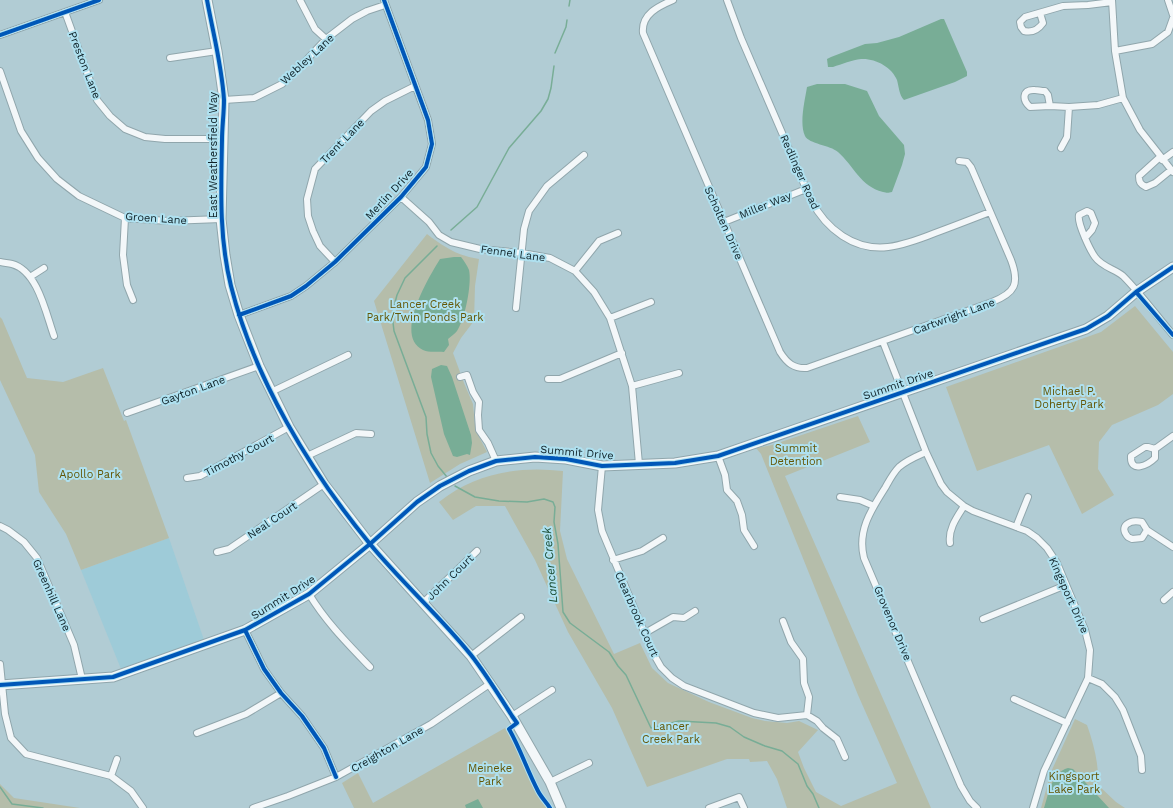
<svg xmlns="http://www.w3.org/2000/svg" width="1173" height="808" font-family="'Work Sans',sans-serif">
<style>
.built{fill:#9ecbd8}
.green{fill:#b5bdaa}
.water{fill:#78ad96}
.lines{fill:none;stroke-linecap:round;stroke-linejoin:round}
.stream{stroke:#78ad96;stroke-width:1.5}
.street-casing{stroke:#90a6ac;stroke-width:8}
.secondary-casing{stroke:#90a6ac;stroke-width:11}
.street{stroke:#f3f7f9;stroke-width:6}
.secondary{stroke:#f3f7f9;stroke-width:9}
.cycleway-casing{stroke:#afe1f0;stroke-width:6}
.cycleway{stroke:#0057b8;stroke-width:4}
.labels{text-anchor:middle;stroke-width:4;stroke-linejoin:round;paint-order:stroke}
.street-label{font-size:11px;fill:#0f2228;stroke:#afe1f0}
.park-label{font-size:11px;fill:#645605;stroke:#afe1f0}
.water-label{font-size:12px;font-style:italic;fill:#1d4f36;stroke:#afe1f0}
</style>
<rect width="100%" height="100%" fill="#b1ccd4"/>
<path class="built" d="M 169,538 L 204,640 L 121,669 L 81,570 Z"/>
<path class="green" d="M 427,234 C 444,247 458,256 479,259 L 475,286 L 474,321 L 461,338 L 453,353 L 464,383 L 473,404 L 475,425 L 476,431 L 487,452 L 460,464 L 430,483 L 374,301 Z
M 1135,306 L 1173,352 L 1173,394 L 1158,405 L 1112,425 L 1099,442 L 1098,469 L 1114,495 L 1082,514 L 1049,445 L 977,471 L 946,387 L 1101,332 Z
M 0,317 L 2,319 L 27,378 L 63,382 L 103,368 L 124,421 L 126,420 L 169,538 L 81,570 L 66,534 L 39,492 L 35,455 L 0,380 Z
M 858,416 L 870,442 L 785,476 L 931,808 L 787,808 L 777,779 L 767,761 L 750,762 L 749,759 L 727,759 L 647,787 L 612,708 L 568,632 L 535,560 L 505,506 L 476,506 L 453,520 L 439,502 C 475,473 518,466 563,471 L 560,531 L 567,559 L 614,654 L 640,643 L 652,668 L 668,683 L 709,702 L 752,718 L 765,721 L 787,723 L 799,721 L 818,730 L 798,752 L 804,768 L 816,792 L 841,806 L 897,783 L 858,695 L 761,454 L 756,448 L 772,445 Z
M 1075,719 L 1087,725 C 1094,745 1099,764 1098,785 L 1116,802 L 1125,808 L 1041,808 L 1051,772 Z
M 505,728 L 548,808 L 354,808 L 342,783 L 358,773 L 373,803 Z
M 0,784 L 14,798 L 80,808 L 0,808 Z"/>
<path class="water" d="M 941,19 L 944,19 L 967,72 L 967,76 L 955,82 L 904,100 C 899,95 899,87 897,80 C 892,67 875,58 861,59 C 852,60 842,64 833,67 L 828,67 L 827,59 L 831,57 L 865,44 L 877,43 L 899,37 Z
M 817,84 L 845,84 L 867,91 L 879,116 L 904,145 L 905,154 L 902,165 L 892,192 C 888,193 887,193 883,192 C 860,186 854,166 838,152 C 830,145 809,144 805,136 C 799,123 805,100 807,87 Z
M 454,257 L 461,257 C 464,261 467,265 469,270 C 472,284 465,319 457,331 C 455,334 451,336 448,339 L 449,345 L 444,352 C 437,351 430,353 423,350 C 393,336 429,277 440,259 Z
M 441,365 L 447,366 L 452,377 L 471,435 L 472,443 L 470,455 L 467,454 L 457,457 L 453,456 L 444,434 L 431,377 L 432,369 Z
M 1068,768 L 1073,769 L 1109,808 L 1044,808 C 1049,793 1051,773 1068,768 Z
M 478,799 L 483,808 L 466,808 L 465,805 Z"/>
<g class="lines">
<path class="stream" d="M 569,6 L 570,0
M 555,53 L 566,27 L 567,20
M 451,230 L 477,207 L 509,148 L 541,111 L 548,99 L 551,88 L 554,66
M 437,246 L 405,278 L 397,295 L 392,314 L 394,331 L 426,417 L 427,434 L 431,453 L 438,466 L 447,477
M 455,486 L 475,497 L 499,501 L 527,502 L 544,499 L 553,502 L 555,507 L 554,522 L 558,544 L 563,612 L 570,623 L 609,652 L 618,666 L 626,675 L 651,728 L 679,721 L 716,723 L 730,727 L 744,737 L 765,746 L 782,751 L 798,764 L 807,786 L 813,794 L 819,808
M 0,787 L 12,804 L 43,808"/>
<g class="street-casing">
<path id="street" d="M 300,0 L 315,29 L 326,39
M 673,0 C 659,6 641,14 643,33 L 780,352 C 787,363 794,369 807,368 L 992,302 C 1015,293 1020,284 1011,260 L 971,167 L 967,162 L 959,161
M 727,0 L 741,38 L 811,200 C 826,229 854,251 888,247 C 904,245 920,239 935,233 C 954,226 972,219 990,212
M 1112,0 L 1115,51 L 1123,98 L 1140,130 L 1173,172
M 1168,0 L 1173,15
M 65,12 L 97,100 L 110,116 L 125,129 L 145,137 L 165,139 L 222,139
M 1040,13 L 1043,23 C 1038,30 1032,33 1024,31 L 1021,27 L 1020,22 L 1025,17 L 1063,6 L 1088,5 L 1112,2
M 0,35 L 99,0
M 1115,51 L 1152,44 L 1168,32 L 1173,18
M 170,58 L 217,51
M 0,71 L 21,131 L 38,158 L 57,179 L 79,196 L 125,218 L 168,221 L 221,219
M 224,100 L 254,98 L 282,84 L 298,69 L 326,39 L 352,19 L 367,11 L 385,5
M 1050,106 L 1048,95 L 1045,91 C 1041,91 1038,90 1035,90 C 1022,89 1022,100 1030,107 L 1050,106 L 1069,107 L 1098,105 L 1123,98
M 1061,148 L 1067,137 L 1069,107
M 1160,157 L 1139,176 C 1139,182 1140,184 1146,187 L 1155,183 L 1171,170
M 1162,160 L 1173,152
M 401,197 L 429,222 L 439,235 L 451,242 L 480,249 L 522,253 L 550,258 L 575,271 L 594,292 L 610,318 L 632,386 L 639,464
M 125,218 L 123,255 L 127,285 L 133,300
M 724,222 L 806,189
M 1085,238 L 1092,230 L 1095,223 L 1091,213 L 1087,211 L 1079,215 C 1077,223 1090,250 1095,257 C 1102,267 1115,269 1123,276 C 1141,294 1157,316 1173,335
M 0,262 C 4,263 8,263 12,264 C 38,271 46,314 54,336
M 335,262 L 320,246 L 313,231 L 308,216 L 307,199 L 315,169 L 371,111 L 385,101 L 415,86
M 575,271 L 599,241 L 618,233
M 30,277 L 44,268
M 516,308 L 524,229 L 529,211 L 547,186 L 584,155
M 239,315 L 291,296 L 306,286 L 335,262 L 401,197 L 426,167 L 432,144 L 428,120 L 384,0
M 610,318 L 651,302
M 883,342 L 926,452 L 941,484 L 947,492 L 964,506 L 973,511 L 1027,531 L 1037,538 L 1047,548 L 1057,563 L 1085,630 L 1090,650 L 1088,678 L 1044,771 L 1033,808
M 460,377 L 467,375 L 473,392 L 479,402 L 478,415 L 479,430 L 488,443 L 496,461
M 548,379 L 560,379 L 622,353
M 632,386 L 679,373
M 271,392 L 348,355
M 127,413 L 259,366
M 1145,447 L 1148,447 L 1155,449 L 1155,458 C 1148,465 1130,474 1131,456 Z
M 1155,449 L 1173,436
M 926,452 C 917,456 907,460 899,467 C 893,473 889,481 885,488 C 871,510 857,531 864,558 L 961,786 L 970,801 L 977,808
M 307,456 L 356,433 L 371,434
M 718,456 L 725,475 L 727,490 L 737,501 L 742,515 L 744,530 L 754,546
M 602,466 L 598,510 L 602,531 L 653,653 L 661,667 L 672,678 L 684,686 L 754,713 L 778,718 L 807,715 L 817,721 L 823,728 L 837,739 L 845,757
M 187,478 L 200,476 L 289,427
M 840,497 L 860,500 L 874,506
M 0,526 L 8,530 L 24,542 L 37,558 L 74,645 L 82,679
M 1016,527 L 1028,497
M 1147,530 L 1142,538 L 1132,539 L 1128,537 C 1118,526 1130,519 1142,522 L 1147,530 L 1173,547
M 950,543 C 948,529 957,517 964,506
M 217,552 L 229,549 L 324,484
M 613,560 L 642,551 L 663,538
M 309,594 C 326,622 347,643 370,667
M 1164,600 L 1173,592
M 424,602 L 477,551
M 983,619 L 1066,585
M 783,621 L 791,642 L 803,659 L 804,683 L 809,697 L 807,715
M 245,630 L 264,669 L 281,693 L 302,716 L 324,748 L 336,777
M 645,633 L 673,617 L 684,618 L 695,611
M 471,656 L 521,617
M 0,664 L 5,714 L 11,738 L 26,754 L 111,776 L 131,791 L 143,808
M 1088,678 L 1102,684 L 1115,697 L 1123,710 L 1141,756 L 1142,770
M 1014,699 L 1067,723
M 512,716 L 552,690
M 197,733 L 246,714 L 281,693
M 111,776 L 117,759
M 550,782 L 589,763
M 253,808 L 288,796 L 336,777 L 431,724 L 491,683
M 709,808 L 739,797 L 744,808"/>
</g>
<g class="secondary-casing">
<path id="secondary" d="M 207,0 L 217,51 L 224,100 L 221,219 L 225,255 L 230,285 L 239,315 L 259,366 L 289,427 L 324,484 L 370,544 L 471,656 L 512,716 L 550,782 L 561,808
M 0,685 L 113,677 L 245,630 L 309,594 L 370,544 L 417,502 L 440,486 L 469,471 L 496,461 L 535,457 L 566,459 L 602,466 L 675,463 L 718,456 L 1086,329 L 1108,316 L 1136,292 L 1173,267"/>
</g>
<use href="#street" class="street"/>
<use href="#secondary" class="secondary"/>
<g class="cycleway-casing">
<path id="cycleway" d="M 207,0 C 213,33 222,66 224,100 C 224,113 222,127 222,140 C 221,189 219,238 231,286 C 254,378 310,471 370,544 C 402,583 440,616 471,655 C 486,674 499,695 512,716 L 517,723 L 509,729 C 520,748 527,770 538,791 C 541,797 546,802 550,808
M 0,35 L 99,0
M 1136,292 L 1173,335
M 239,315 L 291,296 L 306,286 L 335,262 L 401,197 L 426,167 L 432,144 L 428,120 L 384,0
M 245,630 L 264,669 L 281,693 L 302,716 L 324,748 L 336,777
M 0,685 L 113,677 L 245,630 L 309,594 L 370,544 L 417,502 L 440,486 L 469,471 L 496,461 L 535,457 L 566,459 L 602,466 L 675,463 L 718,456 L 1086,329 L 1108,316 L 1136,292 L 1173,267"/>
</g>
<use href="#cycleway" class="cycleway"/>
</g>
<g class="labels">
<g class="street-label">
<text transform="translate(307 59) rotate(-43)" y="4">Webley Lane</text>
<text transform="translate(85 65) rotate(69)" y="4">Preston Lane</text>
<text transform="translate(342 141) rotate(-46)" y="4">Trent Lane</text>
<text transform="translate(213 155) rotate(-90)" y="4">East Weathersfield Way</text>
<text transform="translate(800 172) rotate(66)" y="4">Redlinger Road</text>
<text transform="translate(389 194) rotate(-47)" y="4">Merlin Drive</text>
<text transform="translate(765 205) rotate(-22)" y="4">Miller Way</text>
<text transform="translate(156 218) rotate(4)" y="4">Groen Lane</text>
<text transform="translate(724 223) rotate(66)" y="4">Scholten Drive</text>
<text transform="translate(513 253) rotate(8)" y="4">Fennel Lane</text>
<text transform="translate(954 316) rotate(-20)" y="4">Cartwright Lane</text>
<text transform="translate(898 384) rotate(-19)" y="4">Summit Drive</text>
<text transform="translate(193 390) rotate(-20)" y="4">Gayton Lane</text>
<text transform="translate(577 452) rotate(5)" y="4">Summit Drive</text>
<text transform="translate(239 455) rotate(-28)" y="4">Timothy Court</text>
<text transform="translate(272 520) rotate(-34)" y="4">Neal Court</text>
<text transform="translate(450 577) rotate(-44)" y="4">John Court</text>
<text transform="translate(52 595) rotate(66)" y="4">Greenhill Lane</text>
<text transform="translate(1069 595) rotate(66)" y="4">Kingsport Drive</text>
<text transform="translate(283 597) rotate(-32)" y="4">Summit Drive</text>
<text transform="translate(637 614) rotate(66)" y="4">Clearbrook Court</text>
<text transform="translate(893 623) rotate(67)" y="4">Grovenor Drive</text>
<text transform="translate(387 749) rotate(-30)" y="4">Creighton Lane</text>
</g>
<g class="park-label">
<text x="425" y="308">Lancer Creek<tspan x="425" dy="13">Park/Twin Ponds Park</tspan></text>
<text x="1069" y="395">Michael P.<tspan x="1069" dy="13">Doherty Park</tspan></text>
<text x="796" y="452">Summit<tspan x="796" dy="13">Detention</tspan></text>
<text x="90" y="478">Apollo Park</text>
<text x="671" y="730">Lancer<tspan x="671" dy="13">Creek Park</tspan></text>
<text x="490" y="772">Meineke<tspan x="490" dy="13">Park</tspan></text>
<text x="1074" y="780">Kingsport<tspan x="1074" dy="13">Lake Park</tspan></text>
</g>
<g class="water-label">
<text transform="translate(550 565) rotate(-95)" y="4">Lancer Creek</text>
</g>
</g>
</svg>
